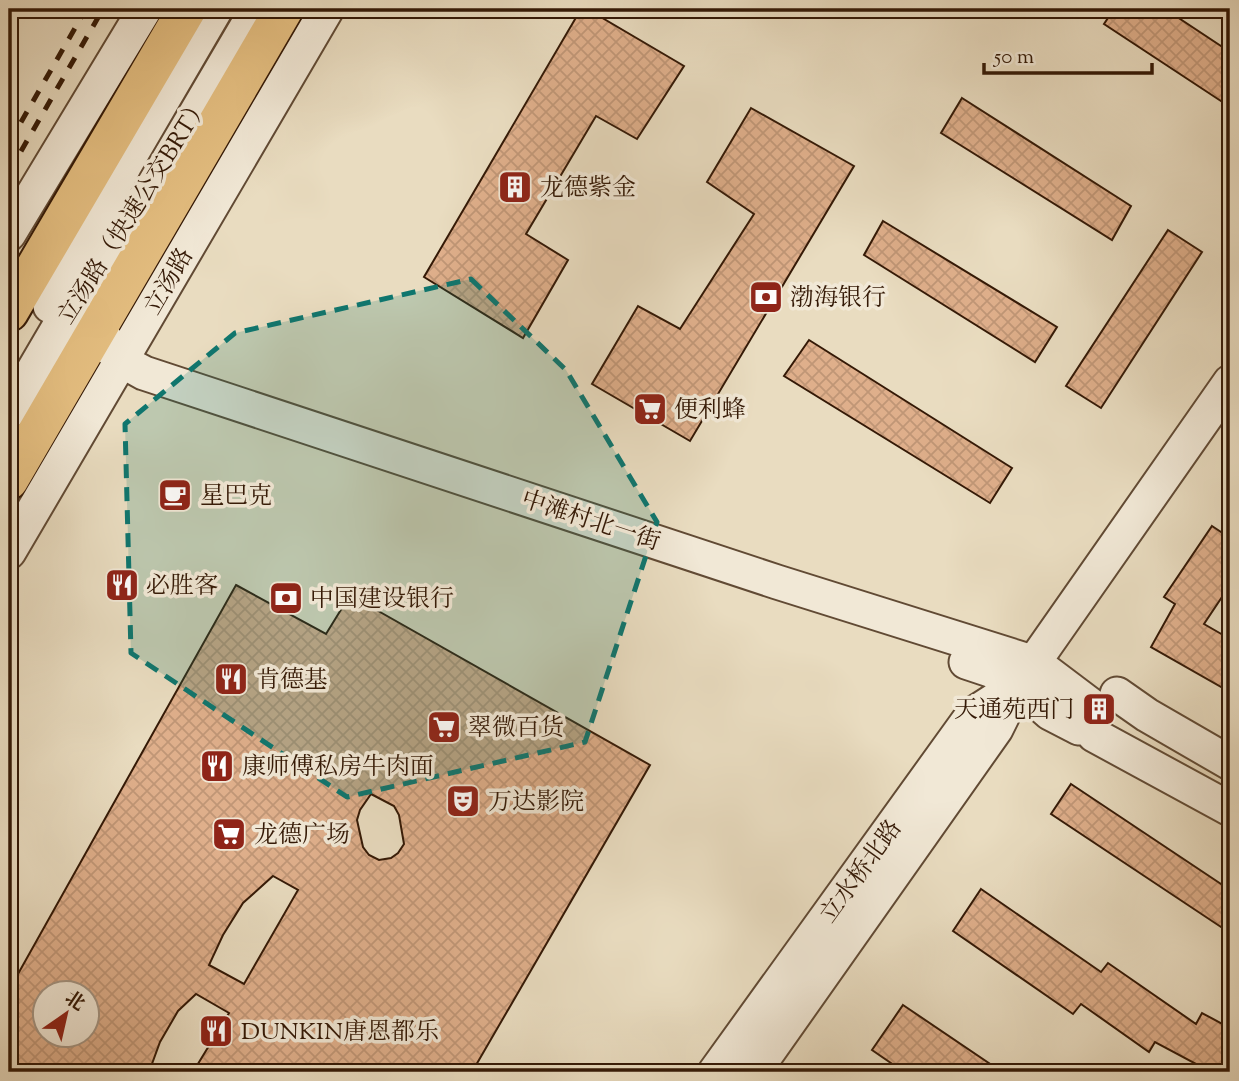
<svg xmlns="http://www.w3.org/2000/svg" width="1239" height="1081" font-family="'Sorts Mill Goudy','Noto Serif SC',serif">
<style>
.building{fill:url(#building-cross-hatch);stroke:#341906;stroke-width:2;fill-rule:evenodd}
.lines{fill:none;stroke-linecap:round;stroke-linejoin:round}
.minor-casing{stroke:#614a34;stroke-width:37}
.major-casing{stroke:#341906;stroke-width:42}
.minor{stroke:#f1e8d6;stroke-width:33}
.major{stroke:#e4be80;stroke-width:38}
.rail{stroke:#341906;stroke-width:5;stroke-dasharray:12 12;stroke-linecap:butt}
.marked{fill:#0f766e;fill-opacity:0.2;stroke:#0f766e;stroke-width:5;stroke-dasharray:14 9;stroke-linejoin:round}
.labels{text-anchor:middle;stroke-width:7;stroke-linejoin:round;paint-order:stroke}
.poi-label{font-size:24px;fill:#341906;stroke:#f1e8d6;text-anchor:start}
.street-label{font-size:24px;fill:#341906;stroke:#f1e8d6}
</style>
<defs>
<pattern id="building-cross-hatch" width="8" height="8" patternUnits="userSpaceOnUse" patternTransform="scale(1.75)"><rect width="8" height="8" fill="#dfaf8b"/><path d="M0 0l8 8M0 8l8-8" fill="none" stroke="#c09676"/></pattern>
</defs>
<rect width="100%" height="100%" fill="#e9dcc0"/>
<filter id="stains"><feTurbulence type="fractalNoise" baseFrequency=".00286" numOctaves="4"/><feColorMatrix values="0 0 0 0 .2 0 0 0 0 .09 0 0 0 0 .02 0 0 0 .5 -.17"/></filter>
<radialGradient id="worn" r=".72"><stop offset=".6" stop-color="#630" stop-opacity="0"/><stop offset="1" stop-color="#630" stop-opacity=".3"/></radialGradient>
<path class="building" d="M 581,9 L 587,9 L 684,66 L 637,139 L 596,116 L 526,234 L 568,260 L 523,338 L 424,277 Z
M 1114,9 L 1165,9 L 1230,52 L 1230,107 L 1104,24 Z
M 962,98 L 1131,206 L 1112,240 L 941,133 Z
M 751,108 L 854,166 L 690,441 L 592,384 L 638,306 L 680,329 L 754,214 L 707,182 Z
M 883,221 L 1057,327 L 1035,362 L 864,255 Z
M 1168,230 L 1202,252 L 1101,408 L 1066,386 Z
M 809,340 L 1012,468 L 990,503 L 784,376 Z
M 1212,526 L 1230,538 L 1230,585 L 1204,624 L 1230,639 L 1230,692 L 1151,647 L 1175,604 L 1164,597 Z
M 236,585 L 326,634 L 350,595 L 650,765 L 472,1072 L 193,1072 L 229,1013 L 196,994 L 178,1011 L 160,1042 L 149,1072 L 9,1072 L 9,990 ZM 371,794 L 394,806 L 399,815 L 404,844 L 398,853 L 391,858 L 379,860 L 369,855 L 363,847 L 357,820 L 360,810 ZM 273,876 L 298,890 L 244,984 L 209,965 L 223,935 L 243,903 ZM 46,993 L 88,993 L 88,1035 L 46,1035 Z
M 1071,784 L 1230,890 L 1230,933 L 1051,814 Z
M 981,889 L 1101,972 L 1108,963 L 1196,1024 L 1202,1013 L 1230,1028 L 1230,1072 L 1211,1072 L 1155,1042 L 1149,1052 L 1081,1004 L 1073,1014 L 953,931 Z
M 903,1005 L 1002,1072 L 904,1072 L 872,1050 Z"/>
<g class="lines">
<g class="minor-casing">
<path id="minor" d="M 9,234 L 145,9
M 50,306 L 125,165 L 216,9
M 100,327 C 110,354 119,360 144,373 L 777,582 L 1035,663 L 1092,706
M 9,412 L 64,318 L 153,186 L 257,9
M 9,552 L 327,9
M 966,662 L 990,670 L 1018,685 L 1050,713 L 1079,728
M 1117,694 L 1147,715 L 1230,763
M 1094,735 L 1230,809
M 715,1072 L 973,714 L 1018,685
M 754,1072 L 996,729 L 1018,685 L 1230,382"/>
</g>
<g class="major-casing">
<path id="major" d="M 9,312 L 187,9
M 9,480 L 284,9"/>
</g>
<use href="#minor" class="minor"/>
<use href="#major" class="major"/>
<path class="rail" d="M 9,143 L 86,9
M 9,172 L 103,9"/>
</g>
<path class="marked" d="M 471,279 L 566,370 L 657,522 L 585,742 L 347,797 L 131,653 L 125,424 L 235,333 Z"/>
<defs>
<g id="building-square" transform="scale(1.75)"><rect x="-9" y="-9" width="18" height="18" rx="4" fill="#8f2418" stroke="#f1e8d6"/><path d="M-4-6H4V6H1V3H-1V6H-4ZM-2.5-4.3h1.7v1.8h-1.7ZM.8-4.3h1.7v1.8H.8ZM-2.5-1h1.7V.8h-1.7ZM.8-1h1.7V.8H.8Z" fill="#fff"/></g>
<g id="bank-square" transform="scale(1.75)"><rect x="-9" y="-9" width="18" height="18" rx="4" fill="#8f2418" stroke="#f1e8d6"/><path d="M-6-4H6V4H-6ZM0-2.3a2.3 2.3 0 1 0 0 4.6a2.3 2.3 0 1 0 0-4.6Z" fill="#fff"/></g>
<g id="supermarket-square" transform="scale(1.75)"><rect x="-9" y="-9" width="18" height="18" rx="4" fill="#8f2418" stroke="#f1e8d6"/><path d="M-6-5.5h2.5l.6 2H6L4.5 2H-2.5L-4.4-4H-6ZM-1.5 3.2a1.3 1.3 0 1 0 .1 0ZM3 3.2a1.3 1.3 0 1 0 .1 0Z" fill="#fff"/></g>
<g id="cafe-square" transform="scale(1.75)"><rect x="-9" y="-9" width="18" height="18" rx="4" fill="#8f2418" stroke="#f1e8d6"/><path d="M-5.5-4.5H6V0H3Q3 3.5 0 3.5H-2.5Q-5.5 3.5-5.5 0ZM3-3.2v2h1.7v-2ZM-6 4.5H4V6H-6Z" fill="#fff"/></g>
<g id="restaurant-square" transform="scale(1.75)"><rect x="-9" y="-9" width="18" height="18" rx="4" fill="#8f2418" stroke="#f1e8d6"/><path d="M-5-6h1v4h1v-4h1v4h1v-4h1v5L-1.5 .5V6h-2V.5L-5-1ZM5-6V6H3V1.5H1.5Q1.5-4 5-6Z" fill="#fff"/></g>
<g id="theatre-square" transform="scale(1.75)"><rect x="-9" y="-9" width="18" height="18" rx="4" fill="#8f2418" stroke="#f1e8d6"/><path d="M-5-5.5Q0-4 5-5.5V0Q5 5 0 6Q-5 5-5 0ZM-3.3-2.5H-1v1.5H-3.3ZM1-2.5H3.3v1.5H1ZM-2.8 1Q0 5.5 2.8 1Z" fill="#fff"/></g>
</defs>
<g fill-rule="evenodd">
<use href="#building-square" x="515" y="187"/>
<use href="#bank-square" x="766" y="297"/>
<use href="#supermarket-square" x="650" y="409"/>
<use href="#cafe-square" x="175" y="495"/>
<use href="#restaurant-square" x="122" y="585"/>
<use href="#bank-square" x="286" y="598"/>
<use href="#restaurant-square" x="231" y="679"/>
<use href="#building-square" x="1099" y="709"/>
<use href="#supermarket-square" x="444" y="727"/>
<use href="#restaurant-square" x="217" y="766"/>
<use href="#theatre-square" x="463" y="801"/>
<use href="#supermarket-square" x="229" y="834"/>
<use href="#restaurant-square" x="216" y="1031"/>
</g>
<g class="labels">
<g class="poi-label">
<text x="540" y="195">龙德紫金</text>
<text x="790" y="305">渤海银行</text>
<text x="674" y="417">便利蜂</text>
<text x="200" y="503">星巴克</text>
<text x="146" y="593">必胜客</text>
<text x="310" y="606">中国建设银行</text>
<text x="256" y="687">肯德基</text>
<text x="1074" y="717" text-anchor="end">天通苑西门</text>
<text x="468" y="735">翠微百货</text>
<text x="242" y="774">康师傅私房牛肉面</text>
<text x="488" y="809">万达影院</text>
<text x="254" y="842">龙德广场</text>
<text x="241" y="1039">DUNKIN唐恩都乐</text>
</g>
<g class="street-label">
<text transform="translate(133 210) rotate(-58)" y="8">立汤路（快速公交BRT）</text>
<text transform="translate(168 281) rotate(-60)" y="8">立汤路</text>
<text transform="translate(591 520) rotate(18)" y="8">中滩村北一街</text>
<text transform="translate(860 871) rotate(-54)" y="8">立水桥北路</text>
</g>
</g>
<rect width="1239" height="1081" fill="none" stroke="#e9dcc0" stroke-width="35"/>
<rect x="10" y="10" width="1218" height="1060" fill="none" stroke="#341906" stroke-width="3.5"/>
<rect x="18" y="18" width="1204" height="1046" fill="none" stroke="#341906" stroke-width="2"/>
<g transform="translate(66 1014) rotate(34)"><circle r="33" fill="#f1e8d6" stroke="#a59583" stroke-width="2"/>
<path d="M0-5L12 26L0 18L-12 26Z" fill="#8f2418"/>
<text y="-10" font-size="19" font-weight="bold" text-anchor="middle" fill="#341906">北</text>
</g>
<path d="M984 63v10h168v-10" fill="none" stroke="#341906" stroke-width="3.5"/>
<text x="994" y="63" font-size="21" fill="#341906" stroke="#f1e8d6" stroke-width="5" paint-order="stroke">50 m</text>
<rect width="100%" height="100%" filter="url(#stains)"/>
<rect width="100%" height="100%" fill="url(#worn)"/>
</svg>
